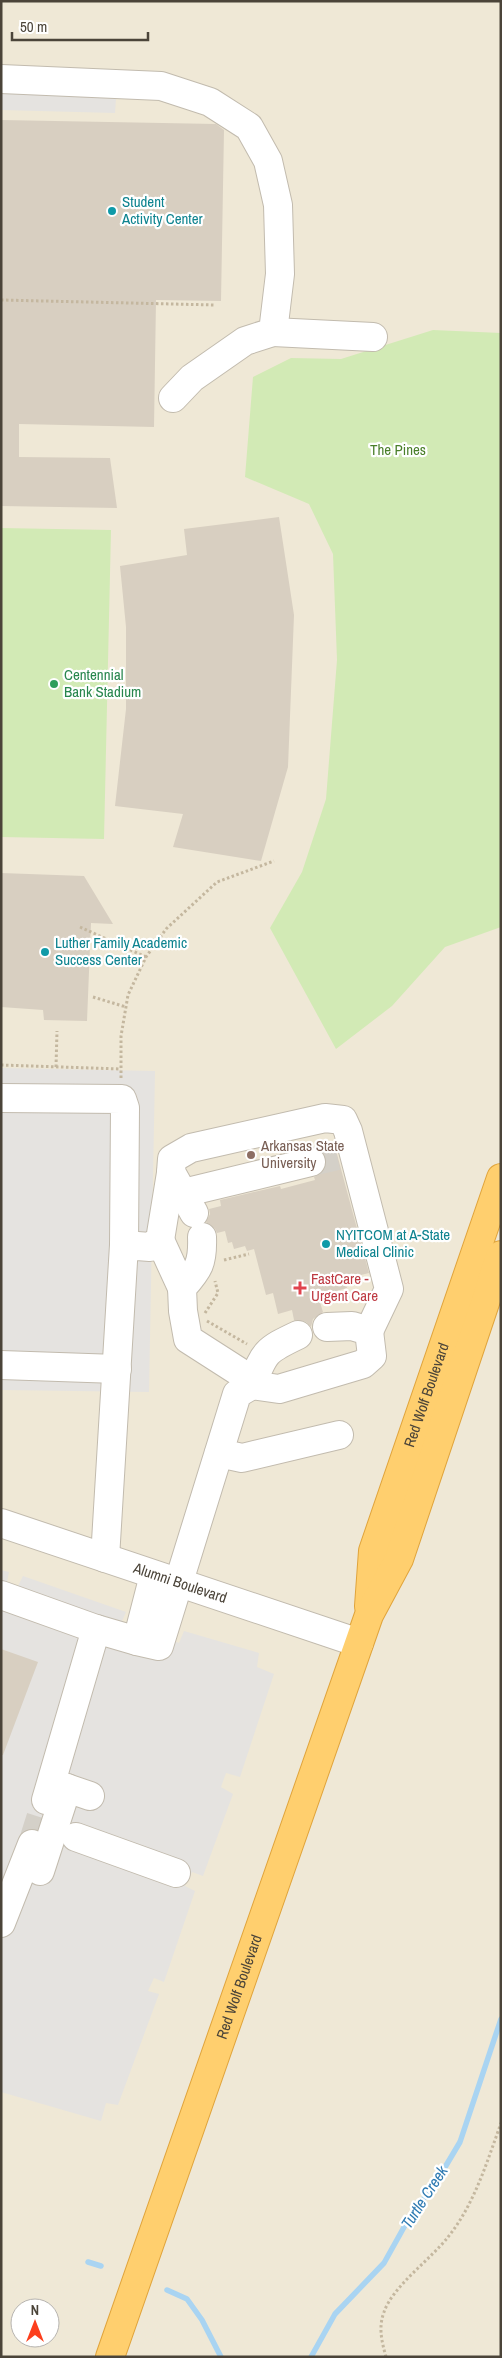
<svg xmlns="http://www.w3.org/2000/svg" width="502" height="2358" font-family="'Archivo Narrow',sans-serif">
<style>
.education{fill:#efe8d6;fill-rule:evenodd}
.green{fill:#d2eab5}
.parking{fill:#e5e3e0}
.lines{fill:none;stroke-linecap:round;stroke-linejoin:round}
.stream{stroke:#a9d4f2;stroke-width:5.5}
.building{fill:#d8cfc1}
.minor-tunnel{stroke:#d4d0c8;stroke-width:28;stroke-dasharray:28 14;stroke-linecap:butt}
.minor-casing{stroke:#c2bbae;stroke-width:30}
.highway-casing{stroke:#e0a43c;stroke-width:30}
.path{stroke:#c4b79f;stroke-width:3;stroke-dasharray:2.5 2.5;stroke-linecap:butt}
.minor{stroke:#fff;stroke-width:28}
.highway{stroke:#ffcf6e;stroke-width:28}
.culture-dot{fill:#0f9aa8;stroke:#fff;stroke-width:2}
.leisure-dot{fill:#2e9e5b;stroke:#fff;stroke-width:2}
.education-dot{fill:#8d6e63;stroke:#fff;stroke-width:2}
.health-dot{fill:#e0444e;stroke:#fff;stroke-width:2}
.labels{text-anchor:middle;stroke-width:4.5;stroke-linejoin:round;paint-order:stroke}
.culture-label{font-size:15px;fill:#0d838f;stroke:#fff;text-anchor:start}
.park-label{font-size:15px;fill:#4a7f2a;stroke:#fff}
.leisure-label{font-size:15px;fill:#27864d;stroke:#fff;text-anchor:start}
.education-label{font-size:15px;fill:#785e54;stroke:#fff;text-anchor:start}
.health-label{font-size:15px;fill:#be3a42;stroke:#fff;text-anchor:start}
.street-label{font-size:15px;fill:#4b4439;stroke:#fff}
.water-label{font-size:16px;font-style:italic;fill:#2e7ab2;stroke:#fff}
</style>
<rect width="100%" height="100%" fill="#f6f3ec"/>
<path class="education" d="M 1,1 L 501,1 L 501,2357 L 1,2357 ZM 20,2308 L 50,2308 L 50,2338 L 20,2338 Z"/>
<path class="green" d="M 433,330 L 501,333 L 501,927 L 445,947 L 392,1006 L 336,1049 L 270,928 L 302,872 L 326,799 L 337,660 L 333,554 L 309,504 L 245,477 L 253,377 L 291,358 L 341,359 Z
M 1,528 L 111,530 L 104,839 L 1,837 Z"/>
<path class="parking" d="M 1,79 L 117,84 L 115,113 L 1,110 Z
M 1,1068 L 155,1071 L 149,1392 L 1,1390 Z
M 1,1570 L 9,1572 L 6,1587 L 16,1590 L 23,1576 L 126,1612 L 122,1621 L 179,1643 L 184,1631 L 259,1653 L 257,1667 L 274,1674 L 240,1777 L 226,1773 L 221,1787 L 233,1794 L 203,1876 L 192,1872 L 185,1886 L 195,1891 L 164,1982 L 154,1978 L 148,1991 L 159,1994 L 118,2105 L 106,2103 L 101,2121 L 1,2092 Z"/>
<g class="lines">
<path class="stream" d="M 88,2262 L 101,2266
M 167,2290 L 187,2299 L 202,2320 L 221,2357
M 311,2357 L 335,2314 L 384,2263 L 408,2220 L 438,2179 L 460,2142 L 501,2019"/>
</g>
<path class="building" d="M 1,120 L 216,124 L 224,130 L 221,301 L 156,300 L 154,427 L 19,424 L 19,457 L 110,458 L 117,508 L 1,506 Z
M 279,517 L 294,615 L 288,767 L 261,861 L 173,847 L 183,814 L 115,806 L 126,709 L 126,627 L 120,566 L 187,555 L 184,529 Z
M 1,873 L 84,876 L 113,924 L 91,923 L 87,1021 L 44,1020 L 43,1010 L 1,1007 Z
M 334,1143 L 369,1273 L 345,1279 L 347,1288 L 318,1296 L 323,1312 L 313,1319 L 311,1327 L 306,1322 L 294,1320 L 292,1310 L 278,1314 L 273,1293 L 266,1295 L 254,1249 L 247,1251 L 245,1246 L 234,1249 L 232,1242 L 228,1243 L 225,1231 L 217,1233 L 215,1229 L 206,1222 L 210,1214 L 209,1209 L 221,1206 L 220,1200 L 280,1186 L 281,1189 L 315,1180 L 314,1177 L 322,1173 L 326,1166 L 326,1158 L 322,1151 L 316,1147 Z
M 1,1649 L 38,1662 L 3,1755 L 1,1755 Z"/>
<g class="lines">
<path class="minor-tunnel" d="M 311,1162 L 337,1156
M 32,1844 L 46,1800"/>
<g class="minor-casing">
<g id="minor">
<path d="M 1,79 L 161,86 L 210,102 L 249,127 L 268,161 L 278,205 L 280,274 L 273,332 L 245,341 L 192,378 L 173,398"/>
<path d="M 273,332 L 373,337"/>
<path d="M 1,1098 L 122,1099 L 125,1108 L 124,1245"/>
<path d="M 183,1193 L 311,1162"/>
<path d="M 194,1213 L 171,1172 L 172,1159 L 191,1148 L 325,1118 L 343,1120 L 348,1131 L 389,1289 L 369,1331"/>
<path d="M 202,1237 C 203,1263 199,1269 182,1288 L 183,1311 L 188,1339 L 241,1373 L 252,1385 L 279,1389 L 363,1364 L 372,1356 L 369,1331 L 352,1326 L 327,1327"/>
<path d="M 160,1240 L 182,1288"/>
<path d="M 1,1365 L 117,1369"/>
<path d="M 219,1453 L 242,1458 L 339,1435"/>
<path id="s1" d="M 1,1523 L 359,1643"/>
<path d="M 105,1558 L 124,1245 L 150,1247 L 160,1240 L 171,1173"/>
<path d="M 1,1595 L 96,1629 L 137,1641 L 154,1575"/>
<path d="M 137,1641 L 159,1646 L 237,1394 L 252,1385 C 264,1352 266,1350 298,1335"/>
<path d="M 52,1783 L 90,1796"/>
<path d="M 46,1800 L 96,1629"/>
<path d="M 76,1837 L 176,1873"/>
<path d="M 40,1871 L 67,1788"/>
<path d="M 1,1923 L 32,1844"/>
</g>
</g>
<g class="highway-casing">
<g id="highway">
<path id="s2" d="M 369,1606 L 373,1551 L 501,1178"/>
<path id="s3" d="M 110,2357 L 369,1615 L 399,1559 L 501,1255"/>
</g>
</g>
<path class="path" d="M 1,300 L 215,305
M 80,927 L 146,957
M 93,997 L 126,1007
M 1,1065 L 121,1069
M 56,1067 L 57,1031
M 121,1078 L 121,1036 L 128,995 L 146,957 L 166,929 L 217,882 L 274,861
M 224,1260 L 249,1254
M 205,1313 L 218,1293 L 215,1281
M 207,1321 L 247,1344
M 386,2357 C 382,2342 378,2328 384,2312 C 393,2286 430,2260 448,2237 C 474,2205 487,2162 501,2123"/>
<use href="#minor" class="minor"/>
<use href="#highway" class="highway"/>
</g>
<g class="culture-dot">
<circle cx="112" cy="211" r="5"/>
<circle cx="45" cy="952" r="5"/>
<circle cx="326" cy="1244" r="5"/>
</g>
<circle class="leisure-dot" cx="54" cy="684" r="5"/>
<circle class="education-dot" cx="251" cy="1155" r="5"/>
<path class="health-dot" d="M297.5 1280.5h5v5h5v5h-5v5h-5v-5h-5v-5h5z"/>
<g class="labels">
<g class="culture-label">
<text x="122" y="207">Student<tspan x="122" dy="17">Activity Center</tspan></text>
<text x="55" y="948">Luther Family Academic<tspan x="55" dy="17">Success Center</tspan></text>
<text x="336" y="1240">NYITCOM at A-State<tspan x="336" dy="17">Medical Clinic</tspan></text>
</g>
<g class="park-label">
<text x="398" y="455">The Pines</text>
</g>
<g class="leisure-label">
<text x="64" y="680">Centennial<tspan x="64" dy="17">Bank Stadium</tspan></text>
</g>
<g class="education-label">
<text x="261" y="1151">Arkansas State<tspan x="261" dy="17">University</tspan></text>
</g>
<g class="health-label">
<text x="311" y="1284">FastCare -<tspan x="311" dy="17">Urgent Care</tspan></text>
</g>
<g class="street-label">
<text dy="5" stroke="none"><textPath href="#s2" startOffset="220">Red Wolf Boulevard</textPath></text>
<text dy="5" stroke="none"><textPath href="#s1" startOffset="189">Alumni Boulevard</textPath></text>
<text dy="5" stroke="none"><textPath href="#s3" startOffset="392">Red Wolf Boulevard</textPath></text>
</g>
<g class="water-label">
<text transform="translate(424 2197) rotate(-57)" y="6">Turtle Creek</text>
</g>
</g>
<rect width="502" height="2358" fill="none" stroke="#4b4439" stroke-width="5"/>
<g transform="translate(35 2323)"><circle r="24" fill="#ffffff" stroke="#b7b4b0"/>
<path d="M0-4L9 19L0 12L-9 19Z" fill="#fc3f1d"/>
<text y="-8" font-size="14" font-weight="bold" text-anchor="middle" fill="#4b4439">N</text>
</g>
<path d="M12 32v8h136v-8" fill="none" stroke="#4b4439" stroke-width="2.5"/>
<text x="20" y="32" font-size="15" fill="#4b4439" stroke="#ffffff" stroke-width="4" paint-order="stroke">50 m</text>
</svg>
